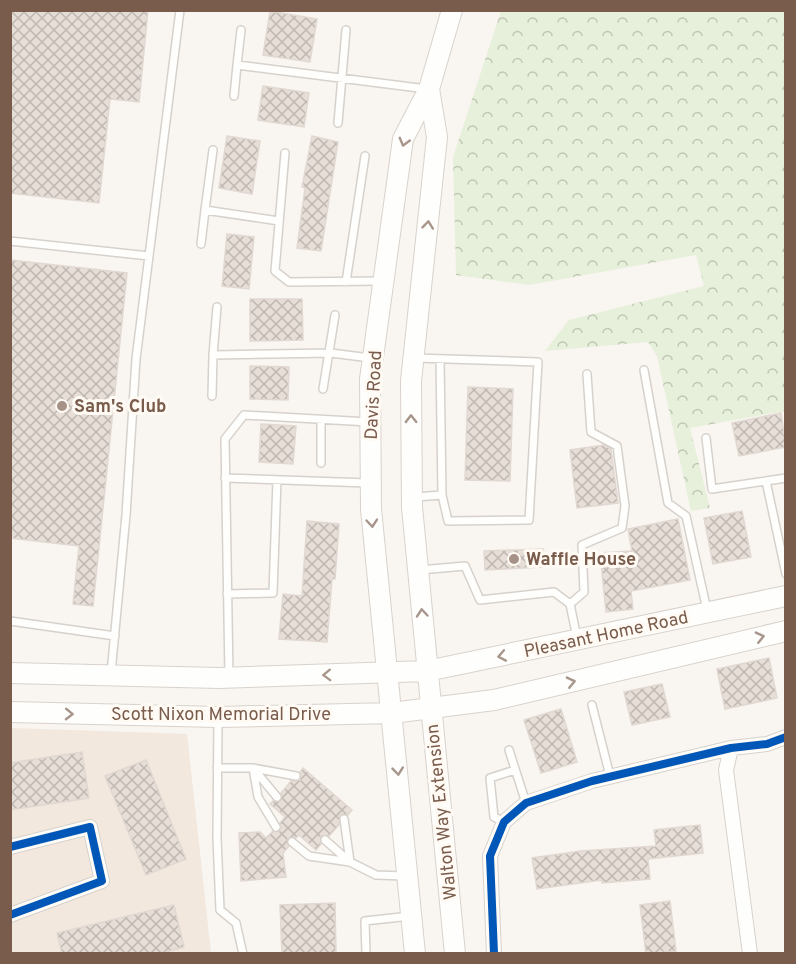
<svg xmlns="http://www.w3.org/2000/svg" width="796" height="964" font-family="Overpass,sans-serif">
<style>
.residential{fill:#f2e8de}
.forest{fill:url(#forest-crowns)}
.building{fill:url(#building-cross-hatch);stroke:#e2d8d2;stroke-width:1.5}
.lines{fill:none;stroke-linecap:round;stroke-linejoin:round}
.lane-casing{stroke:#d7d1cb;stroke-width:10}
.street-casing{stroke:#d7d1cb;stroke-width:16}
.secondary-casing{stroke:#d9d2cb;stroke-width:22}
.lane{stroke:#fefefd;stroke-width:7}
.street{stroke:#fefefd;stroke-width:14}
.secondary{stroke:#fefefd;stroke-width:20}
.cycleway-casing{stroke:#fffaf3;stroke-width:11}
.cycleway{stroke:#0057b8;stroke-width:8}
.oneway{stroke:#a8958b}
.poi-dot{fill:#a69286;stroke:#fffaf3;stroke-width:2}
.labels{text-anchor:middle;stroke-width:6;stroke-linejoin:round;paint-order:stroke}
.street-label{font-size:18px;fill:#7a5c4d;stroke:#fffaf3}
.poi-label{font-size:18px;font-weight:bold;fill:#7a5c4d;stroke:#fffaf3;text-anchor:start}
</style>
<defs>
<pattern id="forest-crowns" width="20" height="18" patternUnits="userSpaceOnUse" patternTransform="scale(1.5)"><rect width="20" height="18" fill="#e7f0db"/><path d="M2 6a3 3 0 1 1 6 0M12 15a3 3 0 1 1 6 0" fill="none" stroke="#c0c6b4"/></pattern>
<pattern id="building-cross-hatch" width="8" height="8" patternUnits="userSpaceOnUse" patternTransform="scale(1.5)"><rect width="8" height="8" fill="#e6ded7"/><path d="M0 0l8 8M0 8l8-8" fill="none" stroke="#bfb7b1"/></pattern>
</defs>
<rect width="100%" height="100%" fill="#f9f5f0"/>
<path class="residential" d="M 11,728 L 187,734 L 211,953 L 11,954 Z"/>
<path class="forest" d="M 501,11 L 785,11 L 785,411 L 690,428 L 710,508 L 691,511 L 657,356 L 648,342 L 545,351 L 569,320 L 704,286 L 696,255 L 529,285 L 456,275 L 453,157 Z"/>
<path class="building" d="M 10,10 L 148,10 L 139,102 L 110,99 L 99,203 L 10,193 Z
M 270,11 L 317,19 L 310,62 L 263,55 Z
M 263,86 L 309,93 L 304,127 L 258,120 Z
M 227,136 L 260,141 L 252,194 L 219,188 Z
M 312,136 L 338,142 L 321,251 L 297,248 L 305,188 L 302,187 Z
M 227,234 L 254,237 L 249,289 L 222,286 Z
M 10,260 L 127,273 L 93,606 L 73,604 L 79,546 L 10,538 Z
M 250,299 L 302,299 L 303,340 L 250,341 Z
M 250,366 L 289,367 L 288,400 L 250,399 Z
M 468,387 L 513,389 L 510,481 L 465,480 Z
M 781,413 L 786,447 L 739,456 L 732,423 Z
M 261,424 L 296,426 L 293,464 L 259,462 Z
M 604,445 L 611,449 L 618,503 L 577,508 L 570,450 Z
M 742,511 L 751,557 L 713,564 L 704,518 Z
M 678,519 L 690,580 L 631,591 L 633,609 L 606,612 L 600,553 L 632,551 L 628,529 Z
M 307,521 L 339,524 L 335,579 L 332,579 L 327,642 L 279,639 L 283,594 L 302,596 Z
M 543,549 L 544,567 L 485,570 L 484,551 Z
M 769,658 L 777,698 L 725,709 L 717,669 Z
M 662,684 L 670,717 L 632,725 L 624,692 Z
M 561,709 L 577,762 L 541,773 L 524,720 Z
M 82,752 L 89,798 L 10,810 L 10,763 Z
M 146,760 L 186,859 L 146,875 L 105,776 Z
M 303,768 L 352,810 L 348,815 L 340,815 L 339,825 L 329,836 L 321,836 L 321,844 L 316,850 L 299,835 L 296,838 L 288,838 L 289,846 L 283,853 L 286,877 L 241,881 L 239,833 L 260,832 L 266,838 L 273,831 L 279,831 L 280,823 L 285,817 L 270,804 L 273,801 L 281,801 L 281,793 L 291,781 L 300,780 L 300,772 Z
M 700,825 L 703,853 L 648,859 L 650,879 L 602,883 L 602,880 L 537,889 L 532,858 L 581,851 L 656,846 L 654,830 Z
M 670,901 L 676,951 L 646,954 L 640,905 Z
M 335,903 L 336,954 L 282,954 L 280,905 Z
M 174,905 L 184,947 L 159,954 L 62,954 L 57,933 Z"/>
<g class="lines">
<g class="lane-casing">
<path id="lane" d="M 241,30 L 237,65 L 427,89
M 234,96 L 237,65
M 338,123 L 346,30
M 213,150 L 205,210 L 279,221
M 285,153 L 275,271 L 289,282 L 382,281
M 10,241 L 149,256
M 201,244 L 205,210
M 346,282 L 365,156
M 217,307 L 213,355 L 331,353 L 370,358
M 416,358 L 538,362 L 529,520 L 448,521 L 442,495 L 440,359
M 644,370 L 668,503 L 686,516 L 707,610
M 323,389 L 335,315
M 212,396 L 213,355
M 321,421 L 321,463
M 706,438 L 712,489 L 766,481
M 225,478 L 368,483
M 786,478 L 766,481 L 786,574
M 415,497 L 442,495
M 420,570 L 465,566 L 480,600 L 554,592 L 570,604 L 577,638
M 227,594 L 273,593 L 277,480
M 570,604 L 584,592 L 582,545 L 622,528 L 625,506 L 617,446 L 591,432 L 587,374
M 10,621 L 115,636
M 111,673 L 126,515 L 136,359 L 180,10
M 229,676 L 225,439 L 244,415 L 369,422
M 592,705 L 610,776
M 218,719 L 217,838 L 220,910 L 236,923 L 243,954
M 509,750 L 526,803
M 217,768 L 253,768 L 277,797
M 504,822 L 494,817 L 490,778 L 515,770
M 276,827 L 258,797 L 253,768 L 296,776
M 325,840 L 350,862 L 344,819
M 292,842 L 309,856 L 350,862 L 376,875 L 404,876
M 366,954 L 365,921 L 410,916"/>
</g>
<g class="street-casing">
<path id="street" d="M 731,748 L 726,770 L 750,954
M 10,847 L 90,827 L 102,881 L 10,915
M 494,954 L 490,856 L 504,822 L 526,803 L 592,781 L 731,748 L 767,744 L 786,737"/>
</g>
<g class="secondary-casing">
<path id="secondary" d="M 429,89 L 437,137 L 411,381 L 412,507 L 455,954
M 10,673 L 219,678 L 427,671 L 786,596
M 10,712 L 218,717 L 392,713 L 494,700 L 786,631
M 415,954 L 371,509 L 370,379 L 403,139 L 429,89 L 452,10"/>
</g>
<use href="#lane" class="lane"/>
<use href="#street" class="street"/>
<use href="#secondary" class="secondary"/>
<g class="cycleway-casing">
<path id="cycleway" d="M 10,847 L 90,827 L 102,881 L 10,915
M 494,954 L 490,856 L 504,822 L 526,803 L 592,781 L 731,748 L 767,744 L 786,737"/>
</g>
<use href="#cycleway" class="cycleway"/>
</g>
<defs><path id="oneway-chevron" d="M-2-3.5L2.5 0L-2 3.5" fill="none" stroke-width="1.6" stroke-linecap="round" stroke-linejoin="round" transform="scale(1.5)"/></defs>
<g class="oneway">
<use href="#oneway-chevron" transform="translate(404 142) rotate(105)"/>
<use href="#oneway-chevron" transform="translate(428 225) rotate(-84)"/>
<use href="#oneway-chevron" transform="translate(411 419) rotate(-91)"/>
<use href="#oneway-chevron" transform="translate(372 523) rotate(85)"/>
<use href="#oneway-chevron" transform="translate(422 613) rotate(-95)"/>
<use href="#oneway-chevron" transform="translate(760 637) rotate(-13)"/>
<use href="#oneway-chevron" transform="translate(502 656) rotate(169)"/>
<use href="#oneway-chevron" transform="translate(327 675) rotate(178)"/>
<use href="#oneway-chevron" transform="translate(571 682) rotate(-13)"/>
<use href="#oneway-chevron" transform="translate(69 714) rotate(1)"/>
<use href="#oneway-chevron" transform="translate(398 771) rotate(84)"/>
</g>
<g class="poi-dot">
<circle cx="62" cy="406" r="6"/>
<circle cx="514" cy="559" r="6"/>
</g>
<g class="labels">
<g class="street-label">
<text transform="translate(373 395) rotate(-87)" y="6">Davis Road</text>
<text transform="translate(606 634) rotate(-12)" y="6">Pleasant Home Road</text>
<text x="221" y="720">Scott Nixon Memorial Drive</text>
<text transform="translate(441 812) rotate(-96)" y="6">Walton Way Extension</text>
</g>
<g class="poi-label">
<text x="74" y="412">Sam's Club</text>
<text x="526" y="565">Waffle House</text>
</g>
</g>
<rect width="796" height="964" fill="none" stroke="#7a5c4d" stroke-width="24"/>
</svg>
